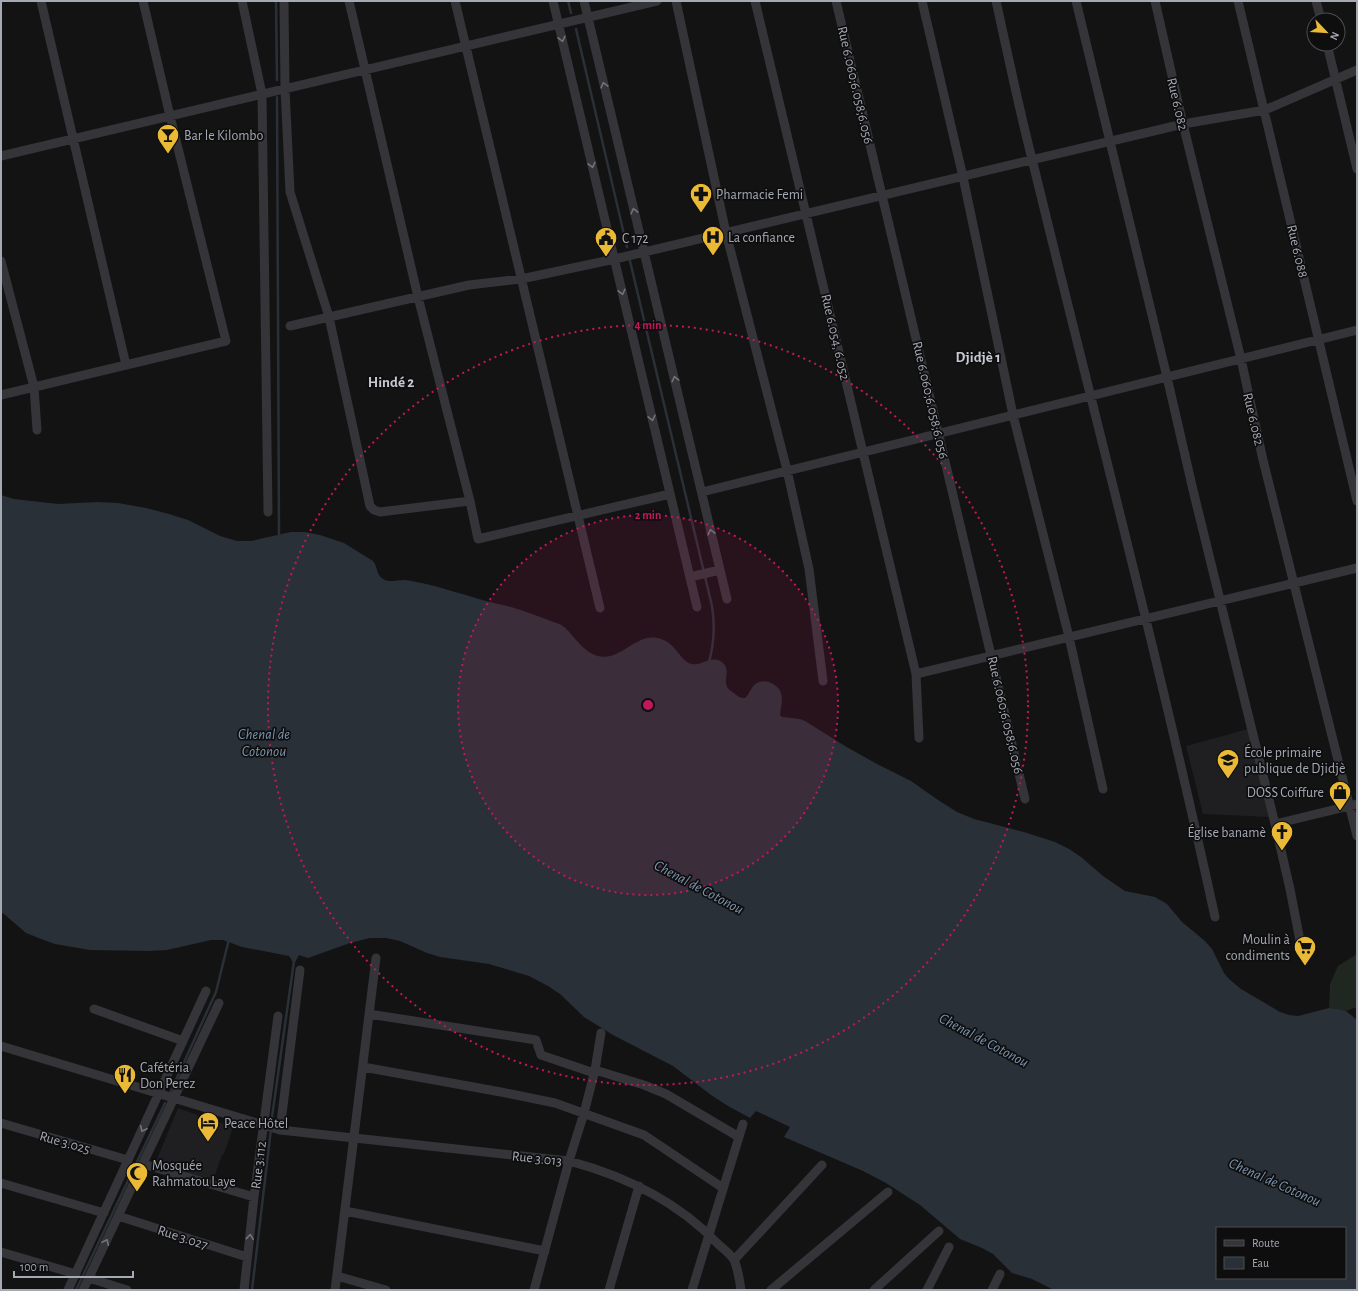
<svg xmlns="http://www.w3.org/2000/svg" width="1358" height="1291" font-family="'Alegreya Sans',sans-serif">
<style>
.built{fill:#1f1f21}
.green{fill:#1f2720}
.water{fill:#2a3037;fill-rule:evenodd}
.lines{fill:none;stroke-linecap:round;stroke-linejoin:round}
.stream{stroke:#2a3037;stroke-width:2.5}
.minor{stroke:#343439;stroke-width:9}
.oneway{stroke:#72747d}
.ring{fill:none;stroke:#c2185b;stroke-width:2;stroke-dasharray:2 4}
.labels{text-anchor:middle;stroke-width:3.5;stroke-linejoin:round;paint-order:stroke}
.street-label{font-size:14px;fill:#a5a9b4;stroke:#0e0e0f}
.poi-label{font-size:14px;fill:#a5a9b4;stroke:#0e0e0f;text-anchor:start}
.neighbourhood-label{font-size:15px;font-weight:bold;fill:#c6c8d1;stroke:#0e0e0f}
.water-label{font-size:15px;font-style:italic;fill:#7d94ae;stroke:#0e0e0f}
.centre{fill:#c2185b;stroke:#0e0e0f;stroke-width:2}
.ring-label{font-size:12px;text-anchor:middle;font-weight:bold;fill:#c2185b;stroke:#0e0e0f;stroke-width:3.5;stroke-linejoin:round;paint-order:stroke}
</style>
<rect width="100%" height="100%" fill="#131314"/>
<path class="built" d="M 1248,729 L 1270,817 L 1203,814 L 1186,746 Z
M 178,1108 L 198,1115 L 197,1116 L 204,1118 L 204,1117 L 233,1127 L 224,1154 L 222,1155 L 215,1175 L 212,1176 L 210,1179 L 155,1164 Z"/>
<path class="green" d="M 1357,954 L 1357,1007 L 1346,1011 L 1338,1009 L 1329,1008 L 1330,984 L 1338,966 Z"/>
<path class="water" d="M 1,495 L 14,499 L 58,504 L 98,502 L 118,503 L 146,508 L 169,514 L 188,520 L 220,536 L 237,541 L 251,541 L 291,532 L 305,532 L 320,535 L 344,543 L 373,561 C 378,567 376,575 383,579 C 390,583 397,580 404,580 C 408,580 412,581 416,582 C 434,585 451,591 469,596 C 481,600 494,603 507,606 C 522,610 538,616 553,622 C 556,623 561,624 564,627 C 566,628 568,631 570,633 C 578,642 586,653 598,656 C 620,662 635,634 657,638 C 676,641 680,662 692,664 C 703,666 713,653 724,664 C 732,674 718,684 734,693 C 737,696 740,698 745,698 C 750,694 751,686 757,683 C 760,681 765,681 769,682 C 786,689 782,700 780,715 L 782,717 L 800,719 L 805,721 L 845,746 L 877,764 L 911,781 L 938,800 L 957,812 L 974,819 L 1027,833 L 1055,842 L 1069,849 L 1081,857 L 1103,876 L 1125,891 L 1155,897 L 1167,904 L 1182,922 L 1205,941 L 1212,949 L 1224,973 L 1229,979 L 1241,989 L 1280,1012 L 1289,1015 L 1298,1016 L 1329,1008 L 1338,1009 L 1346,1011 L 1357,1020 L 1357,1290 L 1054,1290 L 1032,1279 L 1012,1273 L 993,1254 L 982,1248 L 960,1239 L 920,1205 L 886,1183 L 863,1171 L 784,1137 L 790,1127 L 756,1111 L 750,1118 L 728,1106 L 711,1095 L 673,1066 L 613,1035 L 584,1017 L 560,994 L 548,986 L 529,976 L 489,964 L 440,957 L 427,953 L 400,941 L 386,938 L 370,938 L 350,943 L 308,958 L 299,955 L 294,964 L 289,956 L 242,947 L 223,940 L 211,940 L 167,950 L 149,951 L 90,950 L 55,944 L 41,939 L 26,933 L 4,914 L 1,912 ZM 1217,1228 L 1345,1228 L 1345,1278 L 1217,1278 Z"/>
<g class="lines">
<path class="stream" d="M 276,1 L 277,80
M 568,1 L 571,13
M 576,29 L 627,247
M 277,97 L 279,536
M 630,261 L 712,606 C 715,625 714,644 709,662
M 170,1093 L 216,992 L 229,939
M 271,1124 L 294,961
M 76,1290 L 165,1103
M 252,1290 L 271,1129"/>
<path class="minor" d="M 41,1 L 126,365
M 242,1 L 262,94 L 268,512
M 284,1 L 285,89 L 290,192 L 329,317 L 370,506 L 374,510 L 380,512 L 470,501
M 349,1 L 418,297 L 470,501 L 478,539 L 670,494
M 455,1 L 600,608
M 553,1 L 697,607
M 584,1 L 727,599
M 676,1 L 726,233 L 787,470 L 809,569 L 823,681
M 755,1 L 916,674 L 919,738
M 836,1 L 1025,799
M 922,1 L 963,177 L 1013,415 L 1069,637 L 1103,789
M 996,1 C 1008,55 1019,109 1033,163 C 1094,414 1160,664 1215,917
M 1076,1 L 1167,377 L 1193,490 L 1275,824 L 1290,889 L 1302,951
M 1155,1 L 1183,124 L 1241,359 L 1263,460 L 1357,836
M 1238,1 L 1357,501
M 1316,1 L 1321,20
M 1327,44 L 1357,169
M 1,156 L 657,1
M 1,261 L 34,387 L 37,430
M 290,326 L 469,285 L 521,279 L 615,259 L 1183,124 L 1265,110 L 1357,70
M 1,395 L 226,341 L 170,116 L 143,1
M 702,492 L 1357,330
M 690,577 L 720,570
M 916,674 L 1357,568
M 1275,824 L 1357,804
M 94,1009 L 183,1041
M 369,1014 L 536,1040 L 541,1055 L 594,1073
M 1,1046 L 280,1130 L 569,1161 C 625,1176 677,1201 717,1243 C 722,1248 731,1254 734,1260 C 737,1266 740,1283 741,1290
M 363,1067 L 501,1092 L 555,1103 L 644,1135 L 723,1188
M 595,1070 L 644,1085 L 666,1094 L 739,1137
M 1,1123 L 128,1160
M 280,1130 L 300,970
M 143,1164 L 254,1197
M 1,1183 L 104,1213
M 345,1211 L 545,1251
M 118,1216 L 247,1257
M 1,1252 L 76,1274
M 734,1260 L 822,1165
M 337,1276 L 386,1290
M 89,1278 L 127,1290
M 68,1290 L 206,991
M 83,1290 L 219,1003
M 244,1290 L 254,1197 L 278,1016
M 335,1290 L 376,958
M 534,1290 L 569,1161 L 584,1113 L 595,1070 L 601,1033
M 609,1290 L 639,1186
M 692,1290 L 743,1124
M 771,1290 L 888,1192
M 874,1290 L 939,1231
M 927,1290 L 949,1247
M 992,1290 L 1000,1274"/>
</g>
<defs><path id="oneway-chevron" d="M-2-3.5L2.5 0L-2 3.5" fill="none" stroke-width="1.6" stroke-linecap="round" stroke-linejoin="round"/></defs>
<g class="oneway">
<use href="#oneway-chevron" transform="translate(562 39) rotate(77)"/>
<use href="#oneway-chevron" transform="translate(604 85) rotate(-104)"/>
<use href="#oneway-chevron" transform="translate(592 165) rotate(77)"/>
<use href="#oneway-chevron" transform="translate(634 211) rotate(-104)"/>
<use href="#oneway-chevron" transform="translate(622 292) rotate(77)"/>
<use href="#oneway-chevron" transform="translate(675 379) rotate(-104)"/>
<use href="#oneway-chevron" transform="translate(652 418) rotate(77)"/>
<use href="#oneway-chevron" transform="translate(711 532) rotate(-103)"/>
<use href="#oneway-chevron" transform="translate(143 1129) rotate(115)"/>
<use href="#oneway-chevron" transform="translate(250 1237) rotate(-84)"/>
<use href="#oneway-chevron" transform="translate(106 1242) rotate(-65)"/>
</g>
<circle cx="648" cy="705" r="190" fill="#c2185b" fill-opacity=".12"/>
<g class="ring">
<circle cx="648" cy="705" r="190"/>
<circle cx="648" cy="705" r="380"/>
</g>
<defs>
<g id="bar-pin" transform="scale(1.15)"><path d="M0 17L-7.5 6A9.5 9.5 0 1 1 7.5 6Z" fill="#eab935" stroke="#0e0e0f"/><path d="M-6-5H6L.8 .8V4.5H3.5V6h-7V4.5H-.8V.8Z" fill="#111"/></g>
<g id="pharmacy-pin" transform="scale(1.15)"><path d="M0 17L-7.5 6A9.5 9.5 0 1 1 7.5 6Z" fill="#eab935" stroke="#0e0e0f"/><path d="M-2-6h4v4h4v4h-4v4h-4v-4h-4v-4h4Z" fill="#111"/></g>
<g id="hospital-pin" transform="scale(1.15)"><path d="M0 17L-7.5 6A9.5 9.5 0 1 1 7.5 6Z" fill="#eab935" stroke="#0e0e0f"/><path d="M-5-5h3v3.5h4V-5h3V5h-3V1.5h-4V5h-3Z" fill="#111"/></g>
<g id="civic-pin" transform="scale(1.15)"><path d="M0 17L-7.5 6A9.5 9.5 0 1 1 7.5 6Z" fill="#eab935" stroke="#0e0e0f"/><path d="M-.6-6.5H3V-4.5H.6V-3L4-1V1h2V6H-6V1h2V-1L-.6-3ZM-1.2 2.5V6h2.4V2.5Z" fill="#111"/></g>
<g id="school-pin" transform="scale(1.15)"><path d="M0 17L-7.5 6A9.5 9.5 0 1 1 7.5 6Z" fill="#eab935" stroke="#0e0e0f"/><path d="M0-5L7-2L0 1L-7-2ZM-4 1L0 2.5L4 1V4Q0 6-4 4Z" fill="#111"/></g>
<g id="shop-pin" transform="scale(1.15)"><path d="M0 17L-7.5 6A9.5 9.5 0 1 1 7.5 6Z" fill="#eab935" stroke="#0e0e0f"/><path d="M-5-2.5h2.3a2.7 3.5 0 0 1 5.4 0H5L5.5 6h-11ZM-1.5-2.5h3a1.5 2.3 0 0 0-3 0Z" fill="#111"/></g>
<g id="church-pin" transform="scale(1.15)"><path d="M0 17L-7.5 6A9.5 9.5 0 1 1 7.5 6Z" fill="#eab935" stroke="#0e0e0f"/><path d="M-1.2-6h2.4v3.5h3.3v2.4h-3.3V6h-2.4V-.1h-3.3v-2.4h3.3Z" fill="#111"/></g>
<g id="supermarket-pin" transform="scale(1.15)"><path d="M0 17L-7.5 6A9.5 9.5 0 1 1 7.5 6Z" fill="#eab935" stroke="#0e0e0f"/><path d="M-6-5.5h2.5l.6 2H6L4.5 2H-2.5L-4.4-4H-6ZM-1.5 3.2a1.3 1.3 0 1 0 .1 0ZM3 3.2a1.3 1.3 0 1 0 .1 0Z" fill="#111"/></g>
<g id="restaurant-pin" transform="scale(1.15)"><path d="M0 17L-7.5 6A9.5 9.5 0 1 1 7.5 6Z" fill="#eab935" stroke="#0e0e0f"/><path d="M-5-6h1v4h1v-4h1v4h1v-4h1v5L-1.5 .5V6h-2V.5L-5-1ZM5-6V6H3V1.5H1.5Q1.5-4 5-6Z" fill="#111"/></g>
<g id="hotel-pin" transform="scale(1.15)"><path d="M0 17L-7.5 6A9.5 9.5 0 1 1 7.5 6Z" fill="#eab935" stroke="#0e0e0f"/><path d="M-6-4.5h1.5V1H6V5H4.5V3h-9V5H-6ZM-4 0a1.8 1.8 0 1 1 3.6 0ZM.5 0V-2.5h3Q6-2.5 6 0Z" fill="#111"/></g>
<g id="mosque-pin" transform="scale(1.15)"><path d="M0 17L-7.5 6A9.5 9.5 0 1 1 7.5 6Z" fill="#eab935" stroke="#0e0e0f"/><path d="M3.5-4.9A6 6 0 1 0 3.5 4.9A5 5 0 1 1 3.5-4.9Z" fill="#111"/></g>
</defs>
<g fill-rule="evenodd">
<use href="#bar-pin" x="168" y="135"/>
<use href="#pharmacy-pin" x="701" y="194"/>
<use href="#hospital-pin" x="713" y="237"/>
<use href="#civic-pin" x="606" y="238"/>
<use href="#school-pin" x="1228" y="760"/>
<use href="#shop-pin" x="1340" y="792"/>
<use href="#church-pin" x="1282" y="832"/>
<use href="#supermarket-pin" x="1305" y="947"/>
<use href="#restaurant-pin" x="125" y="1075"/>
<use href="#hotel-pin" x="208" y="1123"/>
<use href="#mosque-pin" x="137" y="1173"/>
</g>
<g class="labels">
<g class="street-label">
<text transform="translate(856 85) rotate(77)" y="5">Rue 6.060;6.058;6.056</text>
<text transform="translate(1178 104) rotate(77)" y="5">Rue 6.082</text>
<text transform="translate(1298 251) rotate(77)" y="5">Rue 6.088</text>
<text transform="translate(836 337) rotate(77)" y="5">Rue 6.054, 6.052</text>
<text transform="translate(931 400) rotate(77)" y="5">Rue 6.060;6.058;6.056</text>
<text transform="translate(1254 419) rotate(77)" y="5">Rue 6.082</text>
<text transform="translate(1006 715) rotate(77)" y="5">Rue 6.060;6.058;6.056</text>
<text transform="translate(65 1142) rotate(16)" y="5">Rue 3.025</text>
<text transform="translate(537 1158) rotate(6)" y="5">Rue 3.013</text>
<text transform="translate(258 1165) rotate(-83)" y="5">Rue 3.112</text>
<text transform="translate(183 1237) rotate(18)" y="5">Rue 3.027</text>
</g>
<g class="poi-label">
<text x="184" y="140">Bar le Kilombo</text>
<text x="716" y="199">Pharmacie Femi</text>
<text x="728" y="242">La confiance</text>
<text x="622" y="243">C 172</text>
<text x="1244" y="757">École primaire<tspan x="1244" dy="16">publique de Djidjè</tspan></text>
<text x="1324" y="797" text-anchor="end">DOSS Coiffure</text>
<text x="1266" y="837" text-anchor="end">Église banamè</text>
<text x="1290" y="944" text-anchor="end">Moulin à<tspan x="1290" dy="16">condiments</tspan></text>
<text x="140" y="1072">Cafétéria<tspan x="140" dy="16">Don Perez</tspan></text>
<text x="224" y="1128">Peace Hôtel</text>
<text x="152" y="1170">Mosquée<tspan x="152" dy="16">Rahmatou Laye</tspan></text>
</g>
<g class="neighbourhood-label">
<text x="978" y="362">Djidjè 1</text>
<text x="391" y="387">Hindé 2</text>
</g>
<g class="water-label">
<text x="264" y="739">Chenal de<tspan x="264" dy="17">Cotonou</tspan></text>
<text transform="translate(699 887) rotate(28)" y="5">Chenal de Cotonou</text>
<text transform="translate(984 1040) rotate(28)" y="5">Chenal de Cotonou</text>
<text transform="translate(1275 1182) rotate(24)" y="5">Chenal de Cotonou</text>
</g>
</g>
<circle cx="648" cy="705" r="6" class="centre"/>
<g class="ring-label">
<text x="648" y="329">4 min</text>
<text x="648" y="519">2 min</text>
</g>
<rect width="1358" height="1291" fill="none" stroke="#a5a9b4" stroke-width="4"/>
<rect x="1216" y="1227" width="130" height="52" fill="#0e0e0f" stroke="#4a4c51"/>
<rect x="1224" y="1240" width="20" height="6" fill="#343439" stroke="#4a4c51"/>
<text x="1252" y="1247" font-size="12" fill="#a5a9b4">Route</text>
<rect x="1224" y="1257" width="20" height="12" fill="#2a3037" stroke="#4a4c51"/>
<text x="1252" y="1267" font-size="12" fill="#a5a9b4">Eau</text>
<g transform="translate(1326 32) rotate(115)"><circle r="19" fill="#0e0e0f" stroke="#4a4c51"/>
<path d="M0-3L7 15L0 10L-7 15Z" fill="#eab935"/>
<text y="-6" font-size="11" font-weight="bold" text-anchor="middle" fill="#a5a9b4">N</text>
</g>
<path d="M14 1271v6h119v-6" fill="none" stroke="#a5a9b4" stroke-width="2"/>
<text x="20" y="1271" font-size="12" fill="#a5a9b4" stroke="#0e0e0f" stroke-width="3" paint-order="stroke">100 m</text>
</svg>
